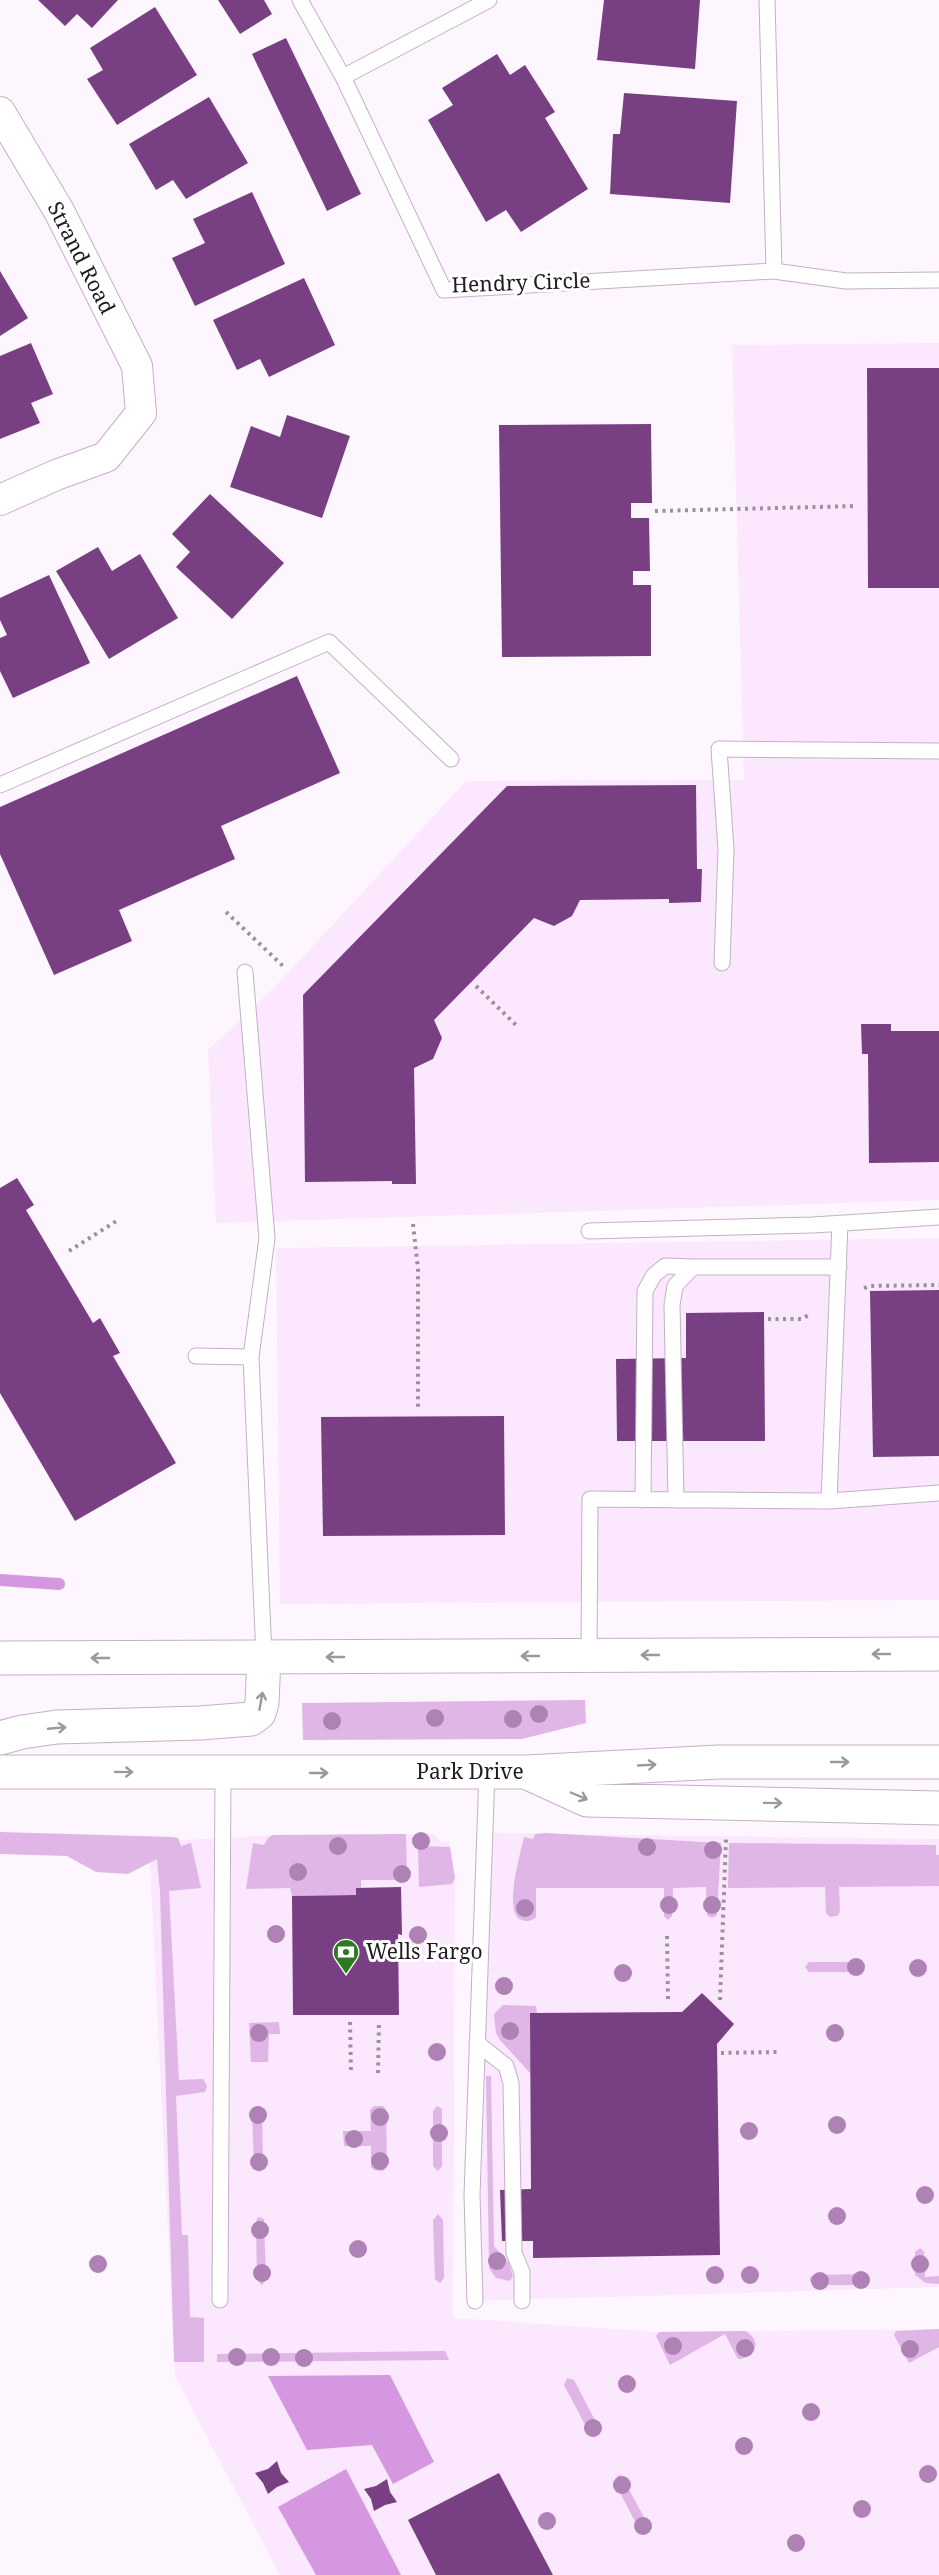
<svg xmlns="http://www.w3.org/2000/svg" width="939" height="2575" font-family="'Noto Serif',serif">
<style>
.built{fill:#fbe7fe}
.green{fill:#dfb6e6}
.water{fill:#d697e1}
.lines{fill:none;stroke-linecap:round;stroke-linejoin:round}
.stream{stroke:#d697e1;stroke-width:12}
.building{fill:#783f83}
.service-casing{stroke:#c3b0c6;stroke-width:17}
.minor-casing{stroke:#c3b0c6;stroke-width:32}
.secondary-casing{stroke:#c3b0c6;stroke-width:35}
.path{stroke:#9a929b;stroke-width:4;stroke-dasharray:3 4.5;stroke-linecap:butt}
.service{stroke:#fff;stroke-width:15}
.minor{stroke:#fff;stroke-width:30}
.secondary{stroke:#fff;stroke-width:33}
.tree{fill:#af82b6}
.oneway{stroke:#9c989c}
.labels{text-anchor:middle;stroke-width:6;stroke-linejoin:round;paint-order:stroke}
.street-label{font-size:21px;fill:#221b23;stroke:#fff}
.poi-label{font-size:21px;fill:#221b23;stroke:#fff;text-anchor:start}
</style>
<rect width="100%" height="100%" fill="#fef6ff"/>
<path class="built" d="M 939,343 L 939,1200 L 216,1223 L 208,1050 L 274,988 L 466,781 L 744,780 L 732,345 Z
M 939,1238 L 939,1600 L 280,1604 L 276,1248 Z
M 485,1833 L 939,1839 L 939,2287 L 475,2301 Z
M 406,1834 L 434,1834 L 441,1842 L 449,1841 L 455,1878 L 453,2318 L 659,2332 L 939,2329 L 939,2575 L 280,2575 L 175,2376 L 149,1842 L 273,1835 Z"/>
<path class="green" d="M 585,1700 L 586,1723 L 522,1739 L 303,1740 L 302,1703 Z
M 0,1832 L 173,1837 L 178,1838 L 181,1846 L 191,1843 L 201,1888 L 169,1891 L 179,2080 L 203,2079 L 207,2086 L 205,2092 L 176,2096 L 182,2235 L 188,2235 L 190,2317 L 204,2318 L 204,2362 L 174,2362 L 160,1891 L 157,1859 L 128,1874 L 96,1872 L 67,1856 L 0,1854 Z
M 546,1833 L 721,1843 L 717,1915 L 712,1918 L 707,1915 L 706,1887 L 673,1888 L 672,1916 L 668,1920 L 664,1916 L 664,1888 L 536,1888 L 536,1917 C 532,1921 527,1922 522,1920 C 502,1915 521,1852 524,1837 L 533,1839 L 535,1834 Z
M 406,1834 L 407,1880 L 361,1880 L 361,1888 L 356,1895 L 292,1896 L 290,1888 L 246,1889 L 253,1843 L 264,1845 L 268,1838 L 273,1835 Z
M 729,1843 L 936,1845 L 936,1855 L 939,1855 L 939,1886 L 839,1887 L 840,1912 L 837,1916 L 830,1917 L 826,1913 L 825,1887 L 728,1888 Z
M 418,1846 L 450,1847 L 455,1878 L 452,1884 L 419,1887 Z
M 809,1962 L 862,1962 L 865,1966 L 860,1972 L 809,1972 L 805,1967 Z
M 503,2005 L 536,2006 L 537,2013 L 530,2014 L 531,2074 L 500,2040 L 496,2033 L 494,2014 Z
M 279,2022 L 280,2034 L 269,2034 L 268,2062 L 251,2062 L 249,2023 Z
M 486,2076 L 491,2076 L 494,2246 L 509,2263 L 513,2276 L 510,2281 L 496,2278 L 489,2268 Z
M 257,2106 L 262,2111 L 263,2167 L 259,2172 L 254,2167 L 252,2112 Z
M 374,2106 L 383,2106 L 386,2109 L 387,2167 L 383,2171 L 374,2170 L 371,2167 L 371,2146 L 344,2146 L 343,2131 L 371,2131 L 370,2110 Z
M 437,2106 L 442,2109 L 442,2166 L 438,2171 L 433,2166 L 433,2111 Z
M 438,2214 L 443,2220 L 444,2278 L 440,2283 L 435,2279 L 433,2220 Z
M 258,2217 L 264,2219 L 266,2280 L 262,2285 L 257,2280 L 256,2222 Z
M 920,2248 L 924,2252 L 925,2277 L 939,2276 L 939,2284 L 926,2283 L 915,2275 L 915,2252 Z
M 864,2274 L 869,2278 L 864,2285 L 815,2285 L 810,2281 L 810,2277 L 814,2275 Z
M 939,2329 L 939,2347 L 909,2363 L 894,2335 L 896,2331 Z
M 745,2331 C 763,2340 756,2359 738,2359 L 725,2334 L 670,2365 L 656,2336 L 659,2332 Z
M 445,2351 L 449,2360 L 217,2362 L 217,2354 Z
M 567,2378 L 574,2380 L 600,2430 L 595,2437 L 591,2436 L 564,2385 Z
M 621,2475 L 650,2528 L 645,2535 L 641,2533 L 615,2483 L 617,2476 Z"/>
<path class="water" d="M 390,2375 L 434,2462 L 393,2484 L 372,2445 L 307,2450 L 268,2376 Z
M 346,2469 L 401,2575 L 316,2575 L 278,2507 Z"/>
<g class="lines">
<path class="stream" d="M 0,1580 L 59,1584"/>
</g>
<path class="building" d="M 38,0 L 118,0 L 92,28 L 77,14 L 65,26 Z
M 218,0 L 264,0 L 272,14 L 240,34 Z
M 604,0 L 700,0 L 695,69 L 597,60 Z
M 155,7 L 197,75 L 117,125 L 87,79 L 103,70 L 90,48 Z
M 286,38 L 361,194 L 327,211 L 252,54 Z
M 497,54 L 510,75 L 525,65 L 555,112 L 545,118 L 588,189 L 521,232 L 506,210 L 486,222 L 428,120 L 453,105 L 442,88 Z
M 624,93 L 737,101 L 730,203 L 610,194 L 613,134 L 620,134 Z
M 209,97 L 248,163 L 186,199 L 173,180 L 156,190 L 129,144 Z
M 252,192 L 285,264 L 195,306 L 172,258 L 205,243 L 193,219 Z
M 0,271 L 28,318 L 0,336 Z
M 304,278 L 335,345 L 269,377 L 260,359 L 237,370 L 213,320 Z
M 31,343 L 53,394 L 31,403 L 40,423 L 0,439 L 0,356 Z
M 867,368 L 939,368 L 939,588 L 868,588 Z
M 287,415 L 350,436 L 322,518 L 230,487 L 251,426 L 280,437 Z
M 651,424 L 652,503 L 631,503 L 631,518 L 649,518 L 650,571 L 633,571 L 633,585 L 651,585 L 651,656 L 502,657 L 499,425 Z
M 210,494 L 284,563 L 232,619 L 176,567 L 190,552 L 172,534 Z
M 98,547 L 112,571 L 140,554 L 178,618 L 109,659 L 56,571 Z
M 49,575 L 90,663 L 13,698 L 0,671 L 0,638 L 7,635 L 0,620 L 0,598 Z
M 297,676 L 340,773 L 221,826 L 235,859 L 119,910 L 132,941 L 54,975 L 0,854 L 0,807 Z
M 696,785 L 697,869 L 702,869 L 701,902 L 669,903 L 669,899 L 580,900 L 572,916 L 554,926 L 534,918 L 434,1020 L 442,1038 L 433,1059 L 414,1068 L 416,1184 L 392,1184 L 392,1181 L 305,1182 L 303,995 L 507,786 Z
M 861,1024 L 891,1024 L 891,1031 L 939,1031 L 939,1162 L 869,1163 L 868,1054 L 862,1054 Z
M 17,1178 L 34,1205 L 26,1210 L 93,1323 L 100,1318 L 120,1353 L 113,1356 L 176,1463 L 75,1521 L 0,1393 L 0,1188 Z
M 939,1290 L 939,1456 L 873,1457 L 870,1291 Z
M 764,1312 L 765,1441 L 617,1441 L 616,1359 L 686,1358 L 686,1313 Z
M 504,1416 L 505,1535 L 323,1536 L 321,1417 Z
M 401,1887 L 402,1935 L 398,1934 L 399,2015 L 293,2015 L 292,1896 L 356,1895 L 356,1888 Z
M 702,1993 L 734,2024 L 717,2044 L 720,2255 L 533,2258 L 533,2241 L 502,2241 L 500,2190 L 531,2189 L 530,2013 L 682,2012 Z
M 277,2461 L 281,2473 L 289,2482 L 277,2487 L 268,2494 L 263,2483 L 255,2473 L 268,2469 Z
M 499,2473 L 553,2575 L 436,2575 L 408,2520 Z
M 387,2479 L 390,2492 L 397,2502 L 385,2505 L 374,2511 L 371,2499 L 364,2489 L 376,2486 Z"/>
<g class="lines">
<g class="service-casing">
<path id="service" d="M 300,0 L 343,77 L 444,290 L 774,271 L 846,281 L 939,280
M 767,0 L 774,271
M 343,77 L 489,0
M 0,785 L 329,642 L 451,759
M 722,963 L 726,849 L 719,749 L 939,751
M 245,972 L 267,1238 L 251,1357 L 264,1657
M 589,1231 L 813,1225 L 939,1217
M 196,1356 L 251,1357
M 643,1500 L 645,1291 L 654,1275 L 665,1266 L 693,1267
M 676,1500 L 672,1305 L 675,1286 L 693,1267 L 839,1267
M 829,1501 L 840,1223
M 589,1656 L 590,1499 L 829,1501 L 939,1493
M 477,2043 L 506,2066 L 511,2083 L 514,2253 L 522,2272 L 522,2301
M 220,2300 L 223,1774
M 475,2301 L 472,2195 L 487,1772"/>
</g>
<g class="minor-casing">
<path id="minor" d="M 0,112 L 59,211 L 137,366 L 141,413 L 106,457 L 56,475 L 0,500"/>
</g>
<g class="secondary-casing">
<path id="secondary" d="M 0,1658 L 939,1654
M 0,1738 L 22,1732 L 57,1727 L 200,1723 L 251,1719 L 259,1713 L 262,1703 L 264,1657
M 0,1772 L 526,1772 L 719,1762 L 939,1762
M 530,1774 L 587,1800 L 939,1808"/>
</g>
<path class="path" d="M 655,511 L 856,506
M 226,912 L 283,966
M 476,986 L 517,1026
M 413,1224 L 418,1269 L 418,1410
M 69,1251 L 118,1220
M 864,1288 L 870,1286 L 939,1285
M 768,1319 L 801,1319 L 809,1315
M 667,1936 L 668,2000
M 720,2000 L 726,1838
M 350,2022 L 351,2073
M 721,2053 L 780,2052
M 378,2073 L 379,2022"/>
<use href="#service" class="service"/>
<use href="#minor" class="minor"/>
<use href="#secondary" class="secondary"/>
</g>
<g class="tree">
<circle cx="539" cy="1714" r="9"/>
<circle cx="435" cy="1718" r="9"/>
<circle cx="513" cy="1719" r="9"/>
<circle cx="332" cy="1721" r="9"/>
<circle cx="421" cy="1841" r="9"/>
<circle cx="338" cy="1846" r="9"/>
<circle cx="647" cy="1847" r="9"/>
<circle cx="713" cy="1850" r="9"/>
<circle cx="298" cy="1872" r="9"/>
<circle cx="402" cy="1874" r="9"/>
<circle cx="669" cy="1905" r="9"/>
<circle cx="712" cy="1905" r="9"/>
<circle cx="525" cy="1908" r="9"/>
<circle cx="276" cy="1934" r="9"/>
<circle cx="418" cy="1935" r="9"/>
<circle cx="856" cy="1967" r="9"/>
<circle cx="918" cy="1968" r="9"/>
<circle cx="623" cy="1973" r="9"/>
<circle cx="504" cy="1986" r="9"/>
<circle cx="510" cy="2031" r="9"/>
<circle cx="259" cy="2033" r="9"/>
<circle cx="835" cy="2033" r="9"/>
<circle cx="437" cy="2052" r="9"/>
<circle cx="258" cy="2115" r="9"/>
<circle cx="380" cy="2117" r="9"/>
<circle cx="837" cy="2125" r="9"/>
<circle cx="749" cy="2131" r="9"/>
<circle cx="439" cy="2133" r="9"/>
<circle cx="354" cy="2139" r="9"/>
<circle cx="380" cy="2161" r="9"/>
<circle cx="259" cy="2162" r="9"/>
<circle cx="925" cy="2195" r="9"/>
<circle cx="837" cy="2216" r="9"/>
<circle cx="260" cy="2230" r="9"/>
<circle cx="358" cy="2249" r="9"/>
<circle cx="497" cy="2261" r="9"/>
<circle cx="98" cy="2264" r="9"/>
<circle cx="920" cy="2264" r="9"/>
<circle cx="262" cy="2273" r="9"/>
<circle cx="715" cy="2275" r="9"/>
<circle cx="750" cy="2275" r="9"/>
<circle cx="861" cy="2280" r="9"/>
<circle cx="820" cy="2281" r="9"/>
<circle cx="673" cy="2346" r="9"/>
<circle cx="745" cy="2348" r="9"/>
<circle cx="910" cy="2349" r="9"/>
<circle cx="237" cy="2357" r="9"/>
<circle cx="271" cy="2357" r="9"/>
<circle cx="304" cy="2358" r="9"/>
<circle cx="627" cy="2384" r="9"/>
<circle cx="811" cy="2412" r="9"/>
<circle cx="593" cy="2428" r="9"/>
<circle cx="744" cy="2446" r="9"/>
<circle cx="928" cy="2474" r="9"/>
<circle cx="622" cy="2485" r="9"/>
<circle cx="862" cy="2509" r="9"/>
<circle cx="547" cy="2521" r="9"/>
<circle cx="643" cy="2526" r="9"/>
<circle cx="796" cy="2543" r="9"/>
</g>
<defs><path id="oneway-shaft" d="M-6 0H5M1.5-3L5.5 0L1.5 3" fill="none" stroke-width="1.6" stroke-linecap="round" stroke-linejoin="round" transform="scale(1.5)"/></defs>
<g class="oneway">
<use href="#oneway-shaft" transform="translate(881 1654) rotate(180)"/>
<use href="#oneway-shaft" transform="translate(650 1655) rotate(180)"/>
<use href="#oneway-shaft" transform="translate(530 1656) rotate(180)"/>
<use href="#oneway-shaft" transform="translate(335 1657) rotate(180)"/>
<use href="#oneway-shaft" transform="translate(100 1658) rotate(180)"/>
<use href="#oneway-shaft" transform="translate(261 1701) rotate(-80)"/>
<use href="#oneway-shaft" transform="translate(57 1728) rotate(-5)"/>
<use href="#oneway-shaft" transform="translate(840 1762)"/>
<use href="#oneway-shaft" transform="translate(647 1765) rotate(-3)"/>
<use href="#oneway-shaft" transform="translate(124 1772) rotate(1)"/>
<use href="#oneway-shaft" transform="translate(319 1773)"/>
<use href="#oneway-shaft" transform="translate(579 1796) rotate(23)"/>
<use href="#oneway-shaft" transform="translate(773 1803) rotate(1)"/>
</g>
<defs>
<g id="bank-pin" transform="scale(1.35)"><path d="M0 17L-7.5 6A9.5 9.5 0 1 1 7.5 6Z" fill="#2d7a22" stroke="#fff"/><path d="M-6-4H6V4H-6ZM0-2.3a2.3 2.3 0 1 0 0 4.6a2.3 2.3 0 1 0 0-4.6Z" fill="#fff"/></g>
</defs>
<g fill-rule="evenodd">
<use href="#bank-pin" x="346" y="1952"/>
</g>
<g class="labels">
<g class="street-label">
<text transform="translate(81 258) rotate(63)" y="7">Strand Road</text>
<text transform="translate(521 283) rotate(-2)" y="7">Hendry Circle</text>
<text x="470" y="1779">Park Drive</text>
</g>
<g class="poi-label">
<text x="366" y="1959">Wells Fargo</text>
</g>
</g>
</svg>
